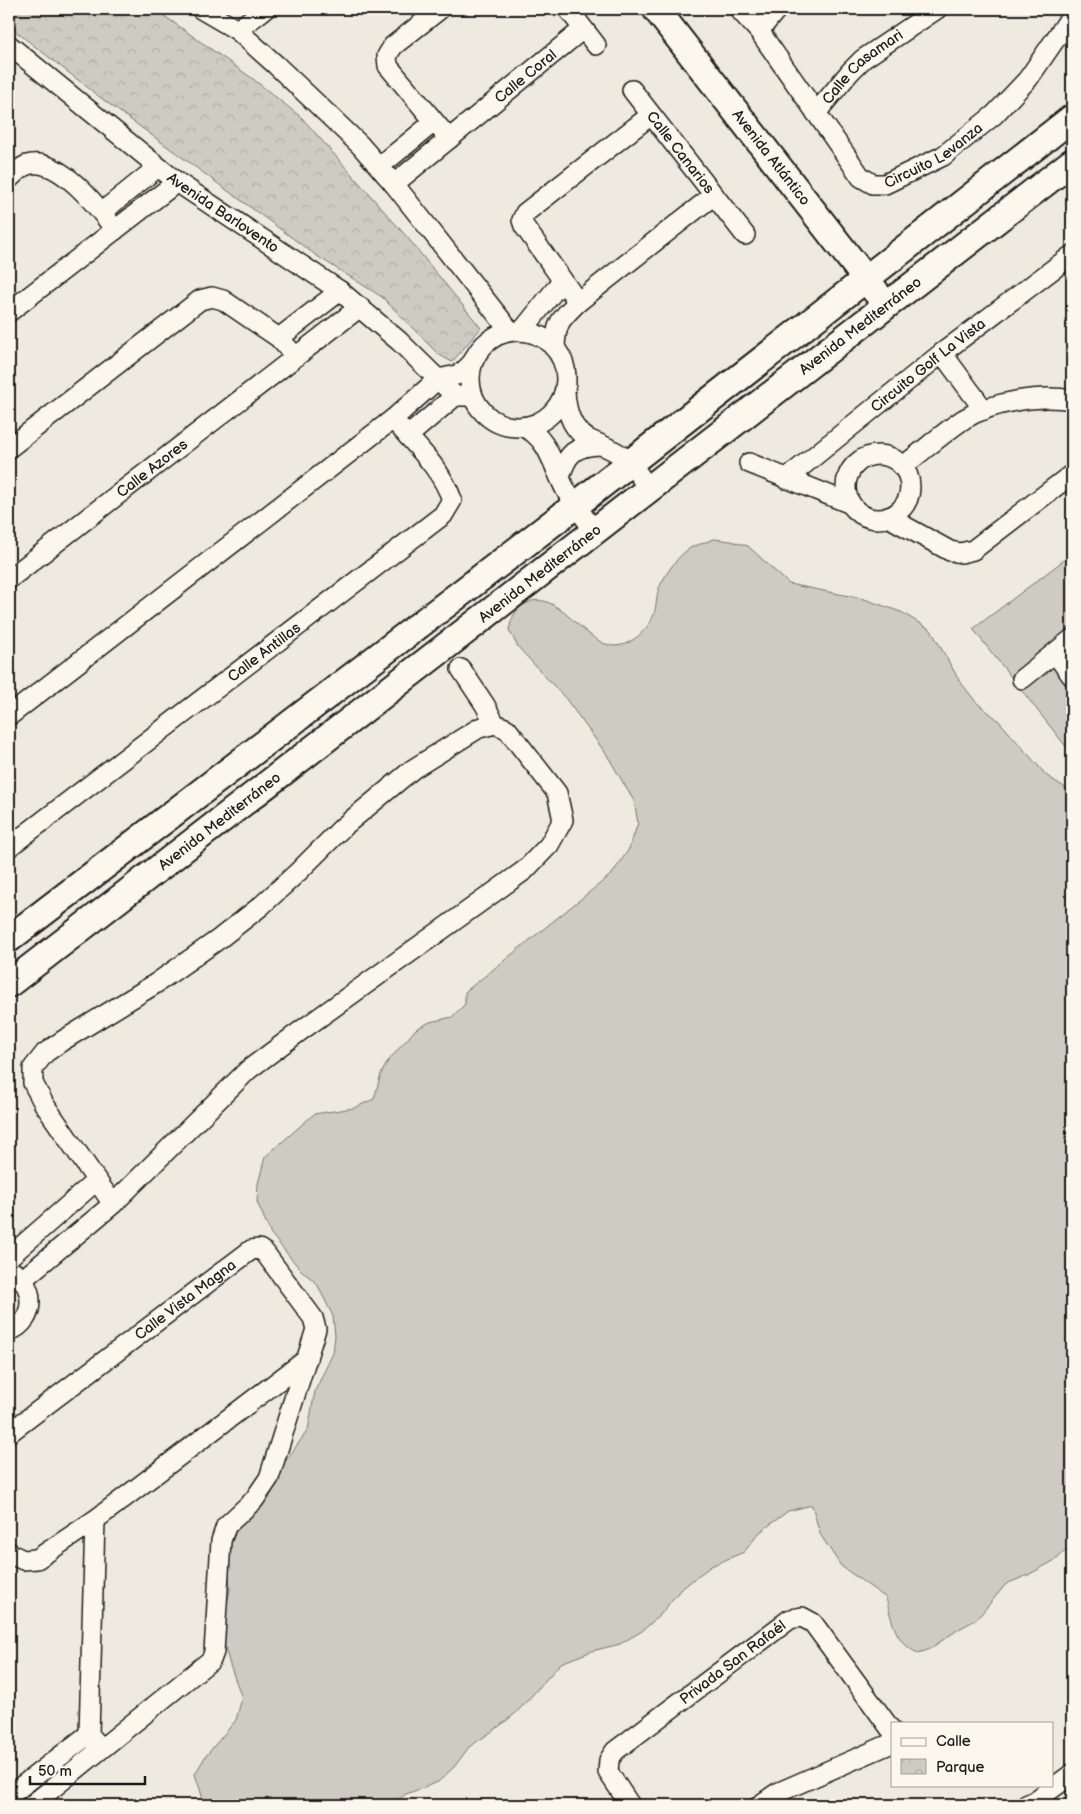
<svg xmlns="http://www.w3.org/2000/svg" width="1081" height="1814" font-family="'Balsamiq Sans',sans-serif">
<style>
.grass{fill:#ceccc2;stroke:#75746f}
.park{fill:url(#park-crowns);stroke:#75746f}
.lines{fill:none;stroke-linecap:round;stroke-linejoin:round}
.street-casing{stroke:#1c1c1c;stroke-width:22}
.secondary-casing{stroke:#1c1c1c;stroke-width:30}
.street{stroke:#fbf7ec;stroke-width:19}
.secondary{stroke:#fbf7ec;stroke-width:26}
.labels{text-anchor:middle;stroke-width:4.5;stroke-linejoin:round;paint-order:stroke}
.street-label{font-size:15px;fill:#1c1c1c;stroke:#fbf7ec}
</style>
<defs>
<pattern id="park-crowns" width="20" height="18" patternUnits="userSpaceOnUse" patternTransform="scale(1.25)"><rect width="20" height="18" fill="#ceccc2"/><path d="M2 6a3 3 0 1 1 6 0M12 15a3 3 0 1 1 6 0" fill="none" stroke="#b0afa6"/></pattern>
</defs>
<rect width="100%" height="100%" fill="#eeeadf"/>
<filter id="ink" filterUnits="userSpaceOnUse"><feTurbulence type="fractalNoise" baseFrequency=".02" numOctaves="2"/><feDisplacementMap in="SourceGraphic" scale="10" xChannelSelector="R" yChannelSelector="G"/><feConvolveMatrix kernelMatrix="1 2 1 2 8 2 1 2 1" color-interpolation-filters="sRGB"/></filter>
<g filter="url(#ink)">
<path class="grass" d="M 714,539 L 731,541 L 748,546 L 789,584 L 864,599 L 901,612 L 931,630 L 959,680 L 976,702 L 998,720 L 1047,776 L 1072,792 L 1072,1544 L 1057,1559 L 1028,1575 L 1006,1584 L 977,1619 L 959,1629 L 928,1650 L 918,1653 C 895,1643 892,1621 886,1598 L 841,1566 L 820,1534 L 812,1505 L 788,1511 L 759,1533 L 744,1552 L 711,1566 L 680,1590 L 660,1615 L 642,1631 L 620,1644 L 592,1651 L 561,1663 L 516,1713 L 497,1728 L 469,1747 L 454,1767 L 438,1782 L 406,1794 L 390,1805 L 205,1805 L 195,1774 L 205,1757 L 236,1720 L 242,1698 L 230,1665 L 224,1644 L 224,1616 L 230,1590 L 228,1554 L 232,1541 L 238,1528 L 269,1499 L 282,1466 L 308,1430 L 315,1391 L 333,1353 L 335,1336 L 333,1316 L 317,1284 L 299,1268 L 271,1234 L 257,1202 L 258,1184 L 265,1157 L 314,1114 L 354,1108 L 374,1099 L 381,1074 L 388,1061 L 416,1029 L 430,1022 L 452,1017 L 465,1004 L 465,992 L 612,874 L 629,849 L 638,823 L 634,801 L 607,755 L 566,699 L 518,647 L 509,630 C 512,617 514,610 527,603 C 557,587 584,645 615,646 C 631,646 649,629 654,614 C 657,605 656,593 661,584 C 667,572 679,554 692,547 C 699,544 707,542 714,539 Z
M 1072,554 L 1072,754 L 973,629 Z"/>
<path class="park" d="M 9,9 L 149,9 L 163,15 L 253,79 L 302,118 L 407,237 L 481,328 L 452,362 L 438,354 L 382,297 L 317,256 L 105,101 L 14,30 L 9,28 Z"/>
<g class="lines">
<g class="street-casing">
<g id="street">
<path d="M 201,9 L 237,30 L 276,65 L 360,145 L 394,184 L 510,331"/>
<path d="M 440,9 L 393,46 L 387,56 L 388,66 L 449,139"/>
<path d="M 568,9 L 596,45"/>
<path id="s1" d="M 739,9 L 759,31 L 861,177 L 873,184 L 885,184 L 943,156 L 994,115 L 1028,79 L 1072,15"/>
<path d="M 237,30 L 265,9"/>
<path d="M 759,31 L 777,9"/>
<path id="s2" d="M 9,45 L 177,182 L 340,291 L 399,341 L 455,396 L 472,396"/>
<path id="s3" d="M 632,90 L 745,235"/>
<path id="s4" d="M 816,113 L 850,72 L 863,59 L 937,9"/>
<path d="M 380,166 L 434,122"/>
<path d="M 9,179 C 14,174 21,167 27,165 C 58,155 99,208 115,230"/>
<path id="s5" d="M 394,184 L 583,29"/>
<path d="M 102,212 L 158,167"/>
<path d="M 578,302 L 524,226 L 522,220 L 525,213 L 651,115"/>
<path d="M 9,312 L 177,182"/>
<circle cx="518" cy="379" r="48"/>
<path d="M 522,331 L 562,281"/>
<path d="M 279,338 L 340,291"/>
<path d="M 555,347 C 556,322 561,319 578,302 L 714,195"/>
<path d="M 942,353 L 984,410"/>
<path d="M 565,391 C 566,411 571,430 590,440 C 601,445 613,449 622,456 C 633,464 641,478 649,489"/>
<path d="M 523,427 C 550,437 554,472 568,494 C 576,507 586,519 595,532"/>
<path d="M 408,436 L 455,396"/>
<path d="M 9,448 L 200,300 L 212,297 L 223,300 L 279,338 L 295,356"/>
<circle cx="878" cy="487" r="32"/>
<path d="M 749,463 L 851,504"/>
<path d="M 903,466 C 923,451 943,433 964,419 C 992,402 1040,394 1072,400"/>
<path d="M 560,477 C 567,453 575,446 600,445"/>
<path id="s6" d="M 786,479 L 942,353 L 1072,255"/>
<path d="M 888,517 L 950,551 L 961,553 L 973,550 L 1072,474"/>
<path id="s7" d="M 9,579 L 360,307"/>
<path d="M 1055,653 L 1072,676"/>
<path d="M 461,669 L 485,705 L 495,724"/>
<path d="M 1022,679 L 1072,639"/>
<path d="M 9,716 L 393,419 L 438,379 L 457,375 L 465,370 L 473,362"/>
<path id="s8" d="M 9,847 L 443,515 L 452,500 C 442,469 414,444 393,419"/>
<path d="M 9,1257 L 96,1181"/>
<path d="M 9,1270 C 36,1281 38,1321 9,1331"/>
<path d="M 23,1279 L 113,1204 L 248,1070 L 299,1032 L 525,870 L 549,845 L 563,820 L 557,793 L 507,729 L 495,724 L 479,728 L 413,769 L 343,827 L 298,872 L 261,906 L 219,939 L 155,984 L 62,1041 L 45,1053 L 33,1068 L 33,1083 L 44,1104 L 113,1204"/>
<path id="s9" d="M 9,1433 L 251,1250 L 259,1249 L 265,1253 L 313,1318 L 316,1329 L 269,1478 L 254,1500 L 226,1526 L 221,1541 L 214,1652 L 211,1660 L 32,1805"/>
<path d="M 95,1520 L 89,1734 L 101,1749"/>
<path d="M 9,1552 L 11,1554 L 23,1560 L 37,1559 L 95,1520 L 307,1359"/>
<path d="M 9,1796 L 89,1734"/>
<path id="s10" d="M 630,1805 L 608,1772 L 609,1760 L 615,1751 L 790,1619 L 802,1617 L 813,1623 L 892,1731"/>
<path d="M 760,1805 L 777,1793 L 892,1743"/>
<path d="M 1026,1805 L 1035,1801 L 1072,1774"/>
</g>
</g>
<g class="secondary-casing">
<g id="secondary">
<path id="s11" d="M 656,9 L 876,292"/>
<path d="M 9,939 L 576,505 L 1072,118"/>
<path id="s12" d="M 9,984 L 1072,162"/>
</g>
</g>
<use href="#street" class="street"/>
<use href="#secondary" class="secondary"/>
</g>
</g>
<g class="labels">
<g class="street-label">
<text dy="5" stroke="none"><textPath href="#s4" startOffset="66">Calle Casamari</textPath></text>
<text dy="5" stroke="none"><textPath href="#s5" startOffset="170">Calle Coral</textPath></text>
<text dy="5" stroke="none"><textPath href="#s1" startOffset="290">Circuito Levanza</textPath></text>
<text dy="5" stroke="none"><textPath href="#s11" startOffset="188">Avenida Atlántico</textPath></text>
<text dy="5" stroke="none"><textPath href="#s3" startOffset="79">Calle Canarios</textPath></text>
<text dy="5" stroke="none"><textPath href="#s2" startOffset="272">Avenida Barlovento</textPath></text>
<text dy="5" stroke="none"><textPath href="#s12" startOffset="1076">Avenida Mediterráneo</textPath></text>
<text dy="5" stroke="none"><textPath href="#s6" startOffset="182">Circuito Golf La Vista</textPath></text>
<text dy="5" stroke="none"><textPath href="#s7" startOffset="181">Calle Azores</textPath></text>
<text dy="5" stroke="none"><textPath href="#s12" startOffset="671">Avenida Mediterráneo</textPath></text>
<text dy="5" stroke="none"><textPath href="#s8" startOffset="321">Calle Antillas</textPath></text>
<text dy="5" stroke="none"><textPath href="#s12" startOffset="266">Avenida Mediterráneo</textPath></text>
<text dy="5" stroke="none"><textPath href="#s9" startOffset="221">Calle Vista Magna</textPath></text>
<text dy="5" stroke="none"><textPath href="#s10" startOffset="210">Privada San Rafaél</textPath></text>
</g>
</g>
<rect width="1081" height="1814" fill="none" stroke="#fbf7ec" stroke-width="30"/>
<rect x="15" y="15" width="1051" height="1784" fill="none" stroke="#1c1c1c" stroke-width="2" filter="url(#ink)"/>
<rect x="891" y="1722" width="162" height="65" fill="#fbf7ec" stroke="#a29f99"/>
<rect x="901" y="1738" width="25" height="8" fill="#fbf7ec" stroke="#a29f99"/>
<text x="936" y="1746" font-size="15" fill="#1c1c1c">Calle</text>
<rect x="901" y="1759" width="25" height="15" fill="url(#park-crowns)" stroke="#a29f99"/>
<text x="936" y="1772" font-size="15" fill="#1c1c1c">Parque</text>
<path d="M30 1776v8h115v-8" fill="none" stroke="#1c1c1c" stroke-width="2.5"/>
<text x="38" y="1776" font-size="15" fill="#1c1c1c" stroke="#fbf7ec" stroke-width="4" paint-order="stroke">50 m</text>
</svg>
